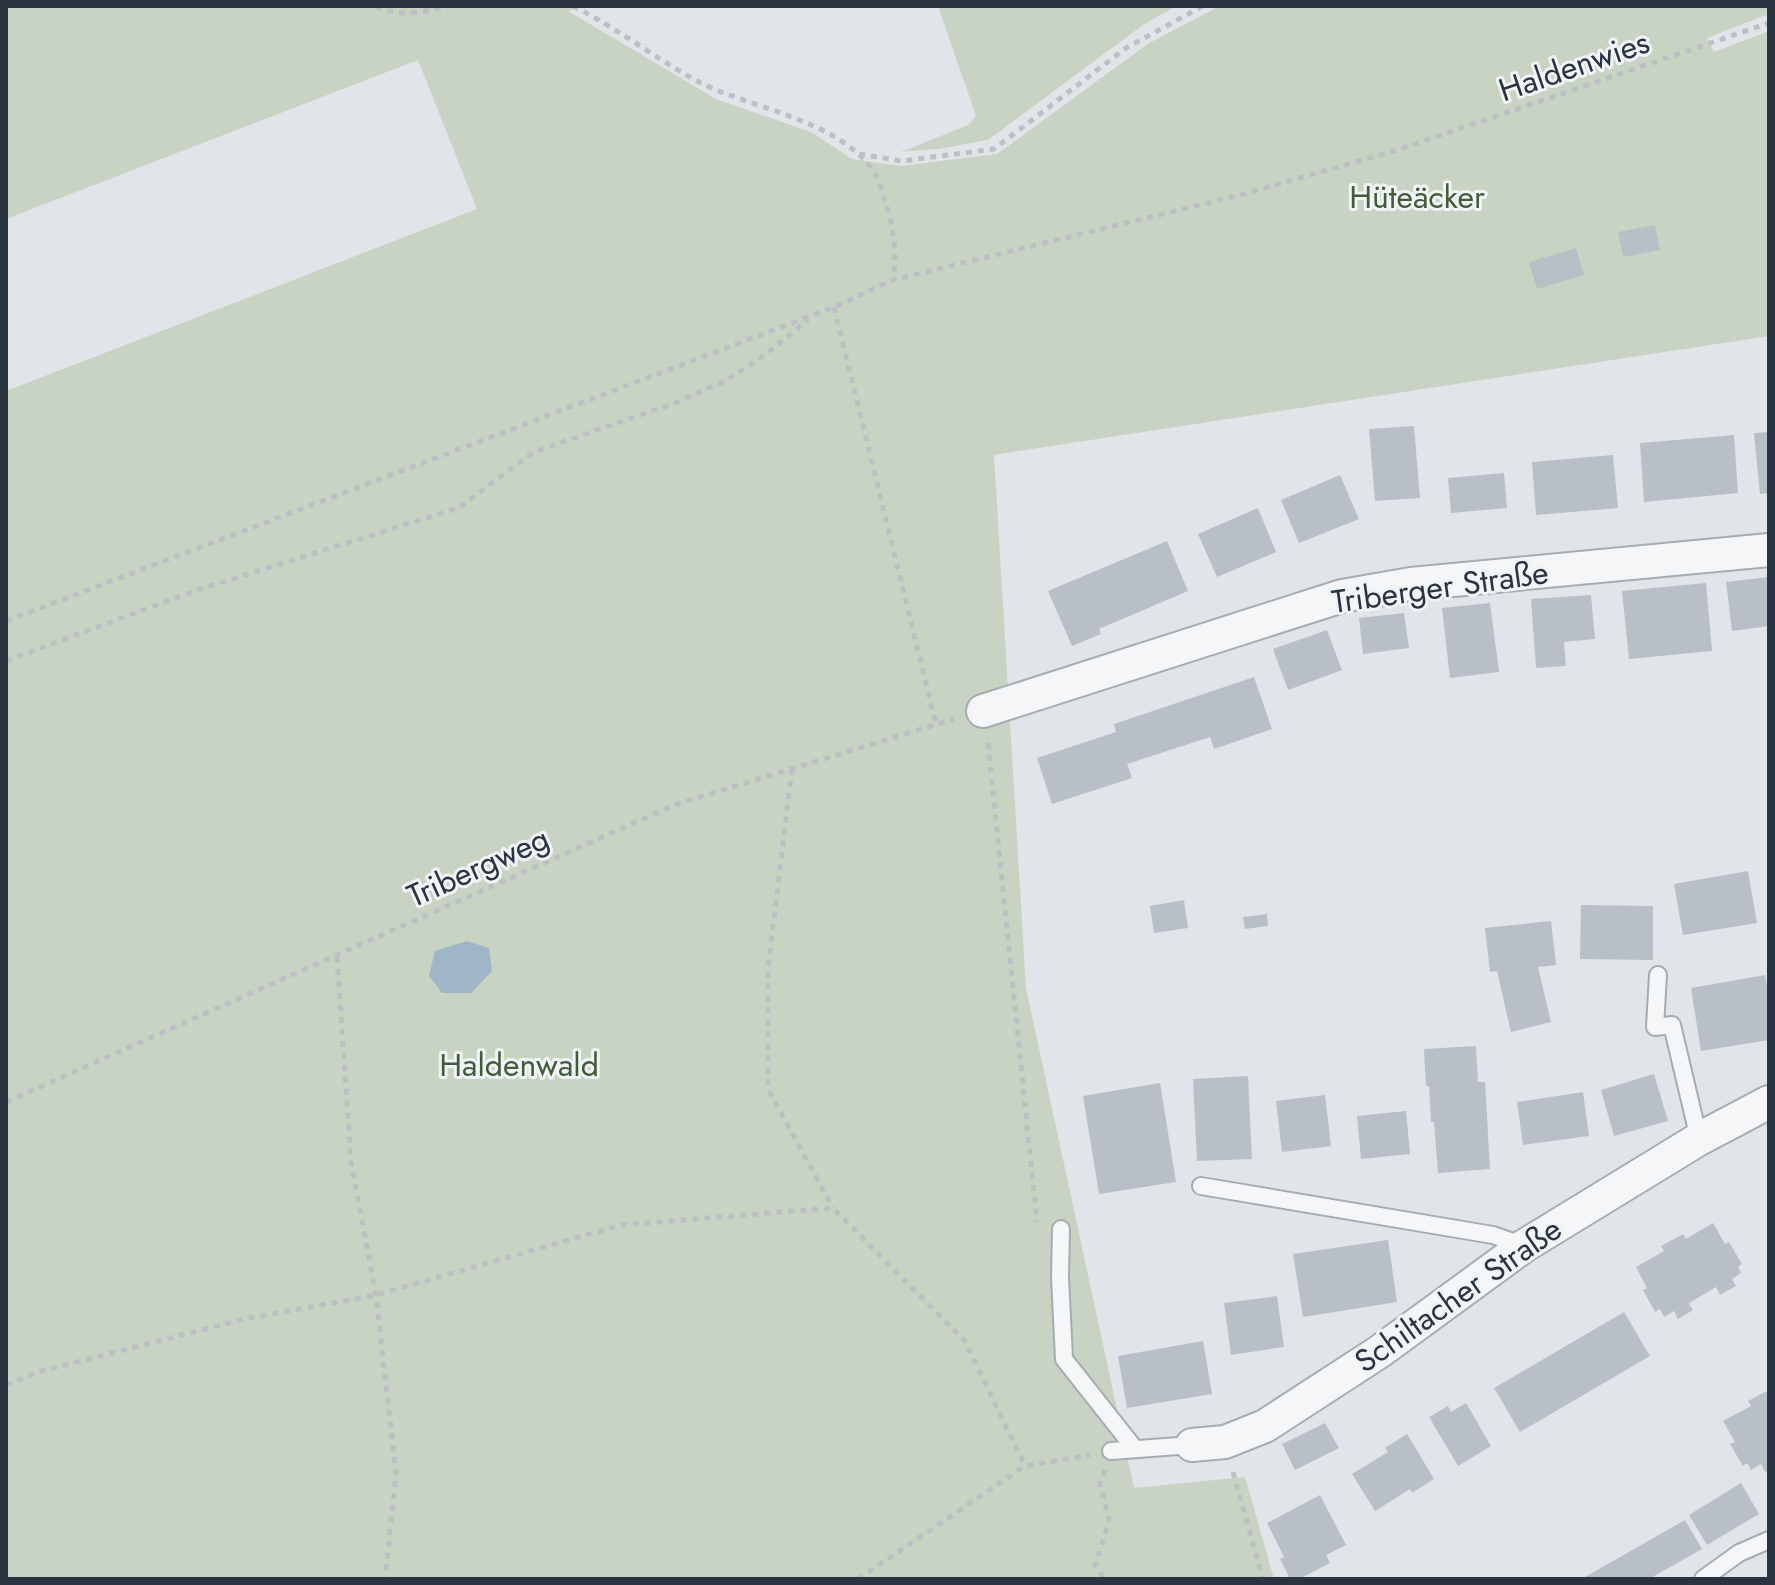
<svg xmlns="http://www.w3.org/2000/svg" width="1775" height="1585" font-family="Jost,sans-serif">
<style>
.green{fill:#c8d3c3}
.water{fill:#9eb6c8}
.building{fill:#b9bfc6}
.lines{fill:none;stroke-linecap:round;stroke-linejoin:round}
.lane-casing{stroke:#a6acb3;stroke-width:20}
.street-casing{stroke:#a6acb3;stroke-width:36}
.path{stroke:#bbc0c5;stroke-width:5;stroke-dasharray:6 6;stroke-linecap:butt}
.lane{stroke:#f4f6f8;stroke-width:16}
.street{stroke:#f4f6f8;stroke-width:32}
.labels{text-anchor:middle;stroke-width:6;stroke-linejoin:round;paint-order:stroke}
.street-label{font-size:32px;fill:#2a3441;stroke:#f1f4f7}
.park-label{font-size:32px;fill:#425c38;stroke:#f1f4f7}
</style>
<rect width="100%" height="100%" fill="#e1e5e9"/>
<path class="green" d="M 6,6 L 582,6 L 568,11 L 716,99 L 811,132 L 852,159 L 901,166 L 997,154 L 1149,43 L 1220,6 L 1769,6 L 1769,14 L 1707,38 L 1714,52 L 1769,31 L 1769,336 L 994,455 L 1026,988 L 1134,1488 L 1245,1477 L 1274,1579 L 6,1579 L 6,391 L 477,209 L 418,60 L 6,219 Z
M 938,6 L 1176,6 L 1143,25 L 988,140 L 938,149 L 901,152 L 968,125 L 976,116 Z"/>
<path class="water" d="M 467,941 L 489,948 L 492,971 L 471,993 L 442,993 L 429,976 L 435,951 Z"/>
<path class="building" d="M 1655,225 L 1660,250 L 1623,257 L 1618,232 Z
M 1576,248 L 1584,275 L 1537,289 L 1529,262 Z
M 1414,426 L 1420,498 L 1375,501 L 1369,429 Z
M 1769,432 L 1769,493 L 1760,494 L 1754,433 Z
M 1734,435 L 1738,493 L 1644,502 L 1640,443 Z
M 1613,455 L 1618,508 L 1536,515 L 1532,462 Z
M 1504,473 L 1507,508 L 1451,513 L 1448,478 Z
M 1340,475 L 1359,519 L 1299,543 L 1281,500 Z
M 1258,508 L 1276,552 L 1217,577 L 1198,534 Z
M 1167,541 L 1188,591 L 1099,629 L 1101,634 L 1072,646 L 1048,591 Z
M 1769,577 L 1769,626 L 1732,631 L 1726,582 Z
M 1706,583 L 1712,651 L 1629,659 L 1622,591 Z
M 1591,595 L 1595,639 L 1564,642 L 1566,666 L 1536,668 L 1531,599 Z
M 1490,603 L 1499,672 L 1450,678 L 1442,608 Z
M 1404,613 L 1409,648 L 1363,654 L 1359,618 Z
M 1327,630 L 1342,670 L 1288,690 L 1273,649 Z
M 1254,677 L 1272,729 L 1214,749 L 1210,737 L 1127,764 L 1132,778 L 1052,804 L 1037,758 L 1116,732 L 1114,724 Z
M 1748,871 L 1757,923 L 1683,935 L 1674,884 Z
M 1184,900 L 1188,928 L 1154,933 L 1150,906 Z
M 1581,905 L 1653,906 L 1653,960 L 1580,959 Z
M 1267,914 L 1268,926 L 1245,929 L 1243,917 Z
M 1551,921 L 1556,965 L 1538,967 L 1551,1022 L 1511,1032 L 1497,971 L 1490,972 L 1485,928 Z
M 1765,975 L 1769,1000 L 1769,1040 L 1701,1051 L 1691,988 Z
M 1476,1046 L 1478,1082 L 1485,1082 L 1490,1169 L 1438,1173 L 1434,1122 L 1431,1122 L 1429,1086 L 1426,1086 L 1424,1049 Z
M 1654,1074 L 1668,1121 L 1614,1136 L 1601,1090 Z
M 1248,1076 L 1252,1159 L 1197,1161 L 1193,1079 Z
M 1160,1083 L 1176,1182 L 1099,1194 L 1083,1096 Z
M 1583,1092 L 1589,1136 L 1523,1145 L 1517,1102 Z
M 1325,1095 L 1331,1146 L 1282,1152 L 1276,1101 Z
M 1406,1111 L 1410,1154 L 1361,1159 L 1357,1116 Z
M 1713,1223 L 1725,1244 L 1729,1242 L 1742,1264 L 1738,1267 L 1741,1273 L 1732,1279 L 1736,1286 L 1720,1295 L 1716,1287 L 1689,1303 L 1693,1310 L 1678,1319 L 1674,1311 L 1664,1317 L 1660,1309 L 1655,1312 L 1643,1290 L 1647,1288 L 1636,1267 L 1664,1251 L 1661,1246 L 1683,1234 L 1686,1239 Z
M 1388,1240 L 1397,1302 L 1303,1317 L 1293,1254 Z
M 1277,1296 L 1284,1347 L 1231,1355 L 1224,1303 Z
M 1624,1312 L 1650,1356 L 1520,1432 L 1494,1388 Z
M 1203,1341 L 1212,1394 L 1127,1408 L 1118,1356 Z
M 1769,1390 L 1769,1470 L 1765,1472 L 1761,1464 L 1751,1470 L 1747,1463 L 1743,1466 L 1730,1444 L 1735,1442 L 1723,1421 L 1751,1406 L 1748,1401 Z
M 1466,1403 L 1491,1446 L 1458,1466 L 1429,1417 L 1448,1406 L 1451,1412 Z
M 1325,1423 L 1339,1448 L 1295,1470 L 1282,1444 Z
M 1407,1434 L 1434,1479 L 1412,1493 L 1410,1489 L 1375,1511 L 1352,1474 L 1388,1452 L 1385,1448 Z
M 1741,1483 L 1759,1514 L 1707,1545 L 1689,1515 Z
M 1320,1495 L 1346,1545 L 1326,1555 L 1330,1563 L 1299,1579 L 1290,1579 L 1280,1559 L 1284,1557 L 1267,1523 Z
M 1685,1520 L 1702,1549 L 1649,1579 L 1586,1579 L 1585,1577 Z"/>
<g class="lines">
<g class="lane-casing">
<path id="lane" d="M 1658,975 L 1655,1027 L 1672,1025 L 1699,1139
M 1201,1186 L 1493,1235 L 1524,1246
M 1061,1229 L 1060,1277 L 1064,1359 L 1135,1449
M 1111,1451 L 1192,1445
M 1703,1579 L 1739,1553 L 1769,1540"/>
</g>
<g class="street-casing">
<path id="street" d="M 983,711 L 1342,596 L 1411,584 L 1769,550
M 1192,1445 L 1225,1442 L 1265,1426 L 1379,1352 L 1524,1246 L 1699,1139 L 1769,1102"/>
</g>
<path class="path" d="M 376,6 C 401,18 423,12 449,6
M 573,6 C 617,28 656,59 699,82 C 751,109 842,120 875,174 C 880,182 882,193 885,202 C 894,227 897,254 893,280
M 859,154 L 902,161 L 994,149 L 1126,48 L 1203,6
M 834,307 L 936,724
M 6,621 L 834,307 L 893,280 L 1244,194 L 1394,151 L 1769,23
M 6,661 L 197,590 L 458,508 L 534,452 L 675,403 L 725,381 L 766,354 L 808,320
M 988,743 L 1037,1222
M 792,769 L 768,968 L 768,1089 L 833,1208
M 337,957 L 351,1162 L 376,1295 L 396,1473 L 385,1579
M 6,1102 L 677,804 L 954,719
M 6,1385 L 38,1372 L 244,1319 L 376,1295 L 621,1225 L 833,1208 L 965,1341 L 1025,1466
M 1105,1470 L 1100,1484 L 1109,1520 L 1095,1566 L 1105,1579
M 1233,1472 L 1263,1579
M 858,1579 L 1025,1466 L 1090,1455"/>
<use href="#lane" class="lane"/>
<use href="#street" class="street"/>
</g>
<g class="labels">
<g class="street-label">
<text transform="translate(1574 66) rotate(-19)" y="11">Haldenwies</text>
<text transform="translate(1440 587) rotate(-8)" y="11">Triberger Straße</text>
<text transform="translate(478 867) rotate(-24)" y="11">Tribergweg</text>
<text transform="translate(1458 1295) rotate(-35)" y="11">Schiltacher Straße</text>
</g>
<g class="park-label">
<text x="1417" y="208">Hüteäcker</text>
<text x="519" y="1076">Haldenwald</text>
</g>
</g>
<rect width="1775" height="1585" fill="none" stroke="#2a3441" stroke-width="16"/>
</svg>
